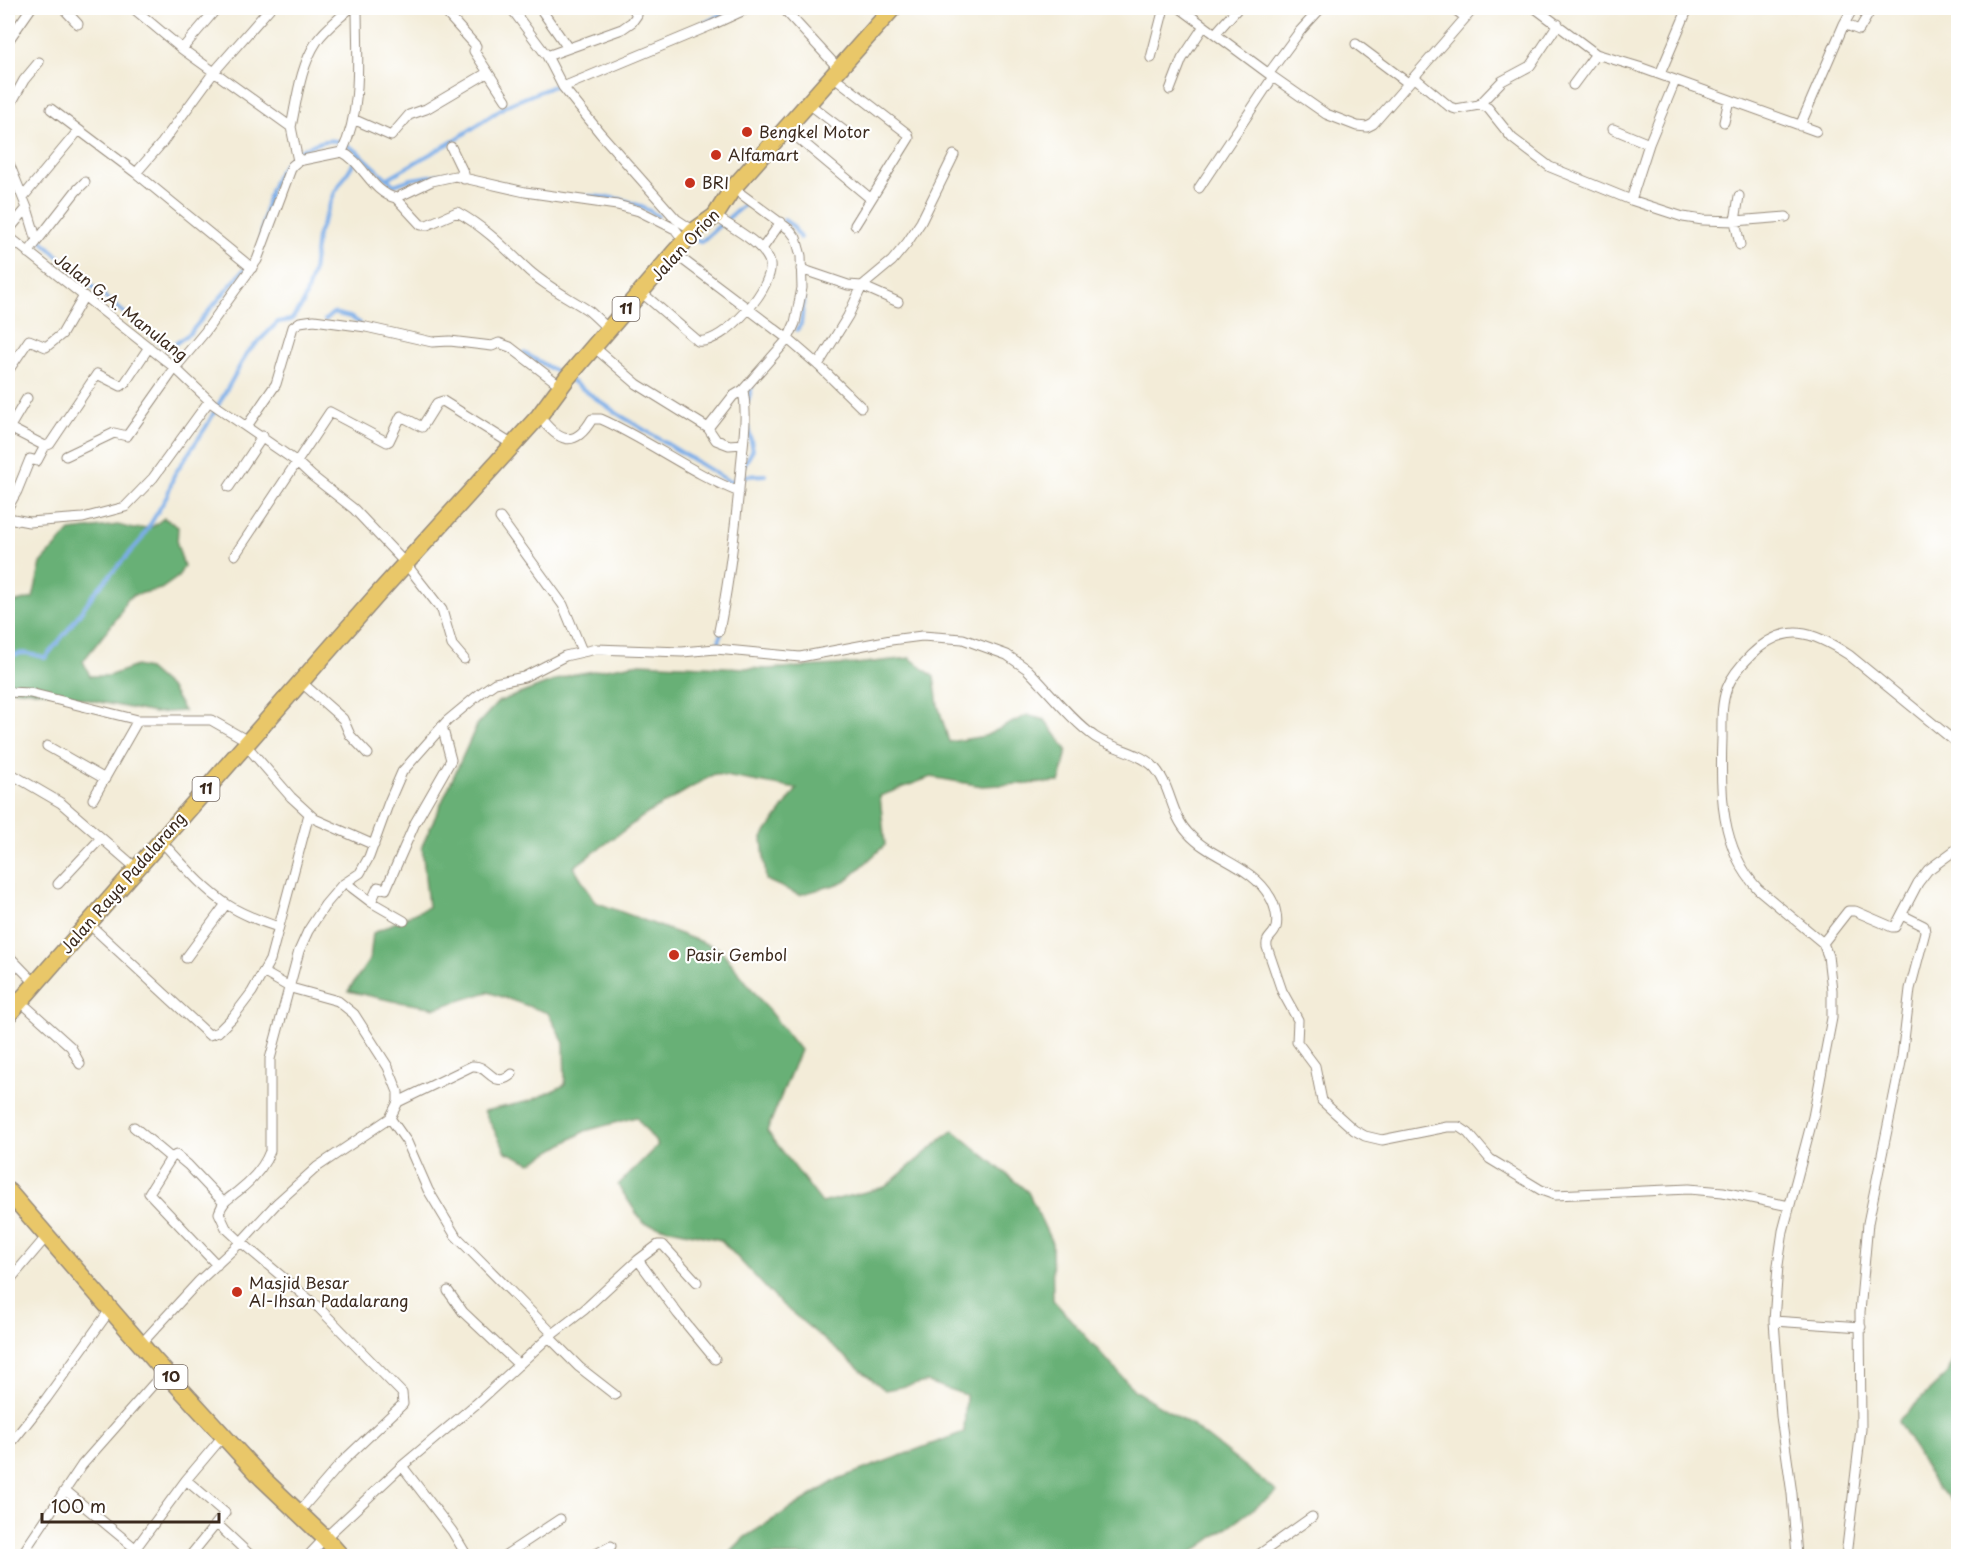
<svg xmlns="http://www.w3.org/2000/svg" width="1966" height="1564" font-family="'Playpen Sans',sans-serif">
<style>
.forest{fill:#68b076;stroke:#526d4a;stroke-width:1.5}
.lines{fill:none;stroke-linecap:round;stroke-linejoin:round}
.stream{stroke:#7caee8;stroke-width:4}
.street-casing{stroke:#978b7b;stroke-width:11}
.highway-casing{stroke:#978b7b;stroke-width:19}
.street{stroke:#fff;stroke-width:9}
.highway{stroke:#e9c769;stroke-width:16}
.poi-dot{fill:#c8321e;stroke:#fff;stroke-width:2}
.labels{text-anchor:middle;stroke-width:4.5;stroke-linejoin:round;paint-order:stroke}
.shield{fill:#fff;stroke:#766a62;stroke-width:1.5}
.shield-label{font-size:15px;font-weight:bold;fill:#3b2a1e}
.poi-label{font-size:16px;fill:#3b2a1e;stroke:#fff;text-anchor:start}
.street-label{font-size:16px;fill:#3b2a1e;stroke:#fff}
</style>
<rect width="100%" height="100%" fill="#fff"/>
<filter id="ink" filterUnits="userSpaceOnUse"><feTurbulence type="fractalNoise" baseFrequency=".0167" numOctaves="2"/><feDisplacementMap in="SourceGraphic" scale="12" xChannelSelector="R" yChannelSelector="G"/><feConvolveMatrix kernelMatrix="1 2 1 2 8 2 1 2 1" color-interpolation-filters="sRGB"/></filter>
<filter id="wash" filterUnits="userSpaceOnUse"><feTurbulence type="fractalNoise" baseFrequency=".008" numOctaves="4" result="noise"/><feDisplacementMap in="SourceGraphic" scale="24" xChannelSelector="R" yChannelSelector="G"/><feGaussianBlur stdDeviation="1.35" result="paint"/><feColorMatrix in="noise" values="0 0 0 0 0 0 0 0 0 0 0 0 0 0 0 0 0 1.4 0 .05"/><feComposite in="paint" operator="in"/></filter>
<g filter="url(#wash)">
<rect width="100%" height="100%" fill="#f3ecd8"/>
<path class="forest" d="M 164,518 L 178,527 L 177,544 L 184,566 L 178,577 L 161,589 L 134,595 L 126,600 L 120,614 L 83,661 L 90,676 L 108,676 L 136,666 L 148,669 L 171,689 L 184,711 L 154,713 L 50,692 L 8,689 L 8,604 L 33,598 L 41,563 L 70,531 L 118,525 L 133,529 L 152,527 Z
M 910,658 L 934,677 L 938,705 L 949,742 L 985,736 L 1027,715 L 1045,720 L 1067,750 L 1060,782 L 982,786 L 931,777 L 880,796 L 885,845 L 845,882 L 799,895 L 766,880 L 762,838 L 797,789 L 714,774 L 645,815 L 574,867 L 595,902 L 720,949 L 800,1050 L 767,1131 L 822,1203 L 885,1187 L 953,1130 L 1028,1192 L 1052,1243 L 1053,1300 L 1135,1391 L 1189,1423 L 1277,1492 L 1187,1556 L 726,1556 L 745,1537 L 838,1479 L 964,1432 L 966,1395 L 927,1382 L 885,1390 L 779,1302 L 721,1240 L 643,1223 L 618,1185 L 658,1145 L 636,1117 L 585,1131 L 531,1163 L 506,1152 L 484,1111 L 530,1101 L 565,1085 L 564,1043 L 548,1013 L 488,992 L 436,1008 L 393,1001 L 348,991 L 370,959 L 373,933 L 428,907 L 422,846 L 477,725 L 498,702 L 570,675 L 640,663 L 766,669 L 855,664 Z
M 1958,1346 L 1958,1505 L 1937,1488 L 1898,1421 L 1948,1373 Z"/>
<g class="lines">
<path class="stream" d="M 701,25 L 734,8
M 347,145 L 358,152 L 394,185 L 411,179 L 450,173
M 386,179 L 455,140 L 507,105 L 561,83
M 583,196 C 615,197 630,198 658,216
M 726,220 L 746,203
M 784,220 L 793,226 L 800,238
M 39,238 L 82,278 L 168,349 L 190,333 L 247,266
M 261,238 C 266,200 272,160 312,145 C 322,141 333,138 343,143
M 695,238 L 701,242 L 720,225
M 325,320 L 333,313 L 350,317 L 360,323
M 797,330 L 801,324 L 804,299
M 524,353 L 564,376
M 570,380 L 618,414 L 730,482 L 742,476 L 765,475
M 748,401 L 752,386
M 744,465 L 753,450 L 748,427
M 719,643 L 721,632
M 8,657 C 22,651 30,653 45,658 L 67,631 L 95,592 L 141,540 L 167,496 L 174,475 L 206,427 L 247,353 L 278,322 L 291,320 L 303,304 L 313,272 L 317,237 L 335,192 L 353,164 L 358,152"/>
</g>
</g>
<g filter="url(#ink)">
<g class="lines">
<g class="street-casing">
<path id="street" d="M 63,8 L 78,24
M 133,8 L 182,49 L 291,127 L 298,161
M 459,8 L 449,16 L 476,46 L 474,51 L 506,100
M 511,8 L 547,56 L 563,87 L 600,133 L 676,219 L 694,231
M 540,8 L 568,48
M 783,8 L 839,69
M 1180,8 L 1273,77 L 1326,114 L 1357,126 L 1367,127 L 1373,124 L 1474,8
M 1453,8 L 1465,17
M 1535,8 L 1596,54 L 1639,67 L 1816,131
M 1844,24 L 1853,8
M 1215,34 L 1238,8
M 8,41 L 31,8
M 1356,44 L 1408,83
M 182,49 L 217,8
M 547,56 L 622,29 L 632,22 L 637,15 L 633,8
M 1151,58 L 1164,8
M 1269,73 L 1300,31 L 1321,8
M 1660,74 L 1688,8
M 833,76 L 908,134 L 909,138 L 855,225
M 1414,77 L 1450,107 L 1456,109 L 1479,105 L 1484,106 L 1488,108 L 1512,138 L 1550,167 L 1631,200 L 1683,217 L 1703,220 L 1735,221 L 1786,217
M 1573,85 L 1596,54
M 563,87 L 712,25 L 749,8
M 1170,90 L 1182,59 L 1204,26
M 809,104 L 851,136
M 1479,105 L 1502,81 L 1530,66 L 1558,24
M 8,109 L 24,80 L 39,62
M 51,109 L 136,173 L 252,268
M 353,119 L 391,136 L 409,115 L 426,109 L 487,73
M 1724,122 L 1729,100
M 1800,126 L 1844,24 L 1859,30 L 1872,8
M 291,127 C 297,99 300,67 317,41 C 325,29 340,18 350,8
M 786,128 L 871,199
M 1613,129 L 1649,144
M 451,147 L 464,174 L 464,179
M 342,152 C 363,162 372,193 396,198 L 432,181 L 455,176 L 525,192 L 617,205 L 639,211 L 675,229 L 685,242
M 8,161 L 27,208 L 37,241 L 28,253
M 136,173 L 162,143 L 214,72 L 270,8
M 1199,188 L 1273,77
M 1739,196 L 1735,221 L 1740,245
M 23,197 L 78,131
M 396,198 L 421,225 L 427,225 L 457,212 C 483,226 503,246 525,267 C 543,285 568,297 589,311 C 596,317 603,324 609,330
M 1631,200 L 1649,144 L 1675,81
M 8,231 L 27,208
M 8,236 L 175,368 L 213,404 L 297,462 L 312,476 L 354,509 L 406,564 L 442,610 L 452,645 L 464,659
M 37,241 L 76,191 L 85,182
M 762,249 L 781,222
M 674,253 L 788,339 L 818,365 L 861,407
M 801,269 L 848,285 L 862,286 L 898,302
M 641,292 L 698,341 C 722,346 779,284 769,260 C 761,242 731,227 715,216
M 594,347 L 637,384 L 708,428 L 716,440 L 729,445 L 743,444
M 818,365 L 848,316 L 862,286 L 892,261 L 907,243 L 921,222 L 954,155
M 8,371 L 29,340 L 46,347 L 62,334 L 84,296
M 539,416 C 558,441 574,450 592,419 L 601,419 C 648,440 691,473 739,492
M 247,426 L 276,384 L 293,327 L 300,322 L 314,320 L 366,327 L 432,342 L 450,341 L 492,346 L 499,343 L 510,347 L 561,386
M 8,427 L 45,446 L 50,444 L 97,374 L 121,386 L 125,383 L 149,347
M 708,428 L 733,396 L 743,390 L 788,339 L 795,323 L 802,288 L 801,256 L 796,238 L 790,230 L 733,188
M 8,430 L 27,398
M 66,456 L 114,433 L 127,436 L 175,368 L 205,332 L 257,260 L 292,166 L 298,161 L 342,152 C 363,109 357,54 357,8
M 229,487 L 263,436
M 8,507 L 17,491 L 30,459 L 37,461 L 45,446
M 8,518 L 29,522 L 83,518 L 125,507 L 153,478 L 209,401
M 500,518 L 563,605 L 582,651
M 235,555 L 330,412 L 387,442 L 389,441 L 401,416 L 422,427 L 437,403 L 443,401 L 513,445
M 719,631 C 730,577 736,523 741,468 C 743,442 748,416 743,390
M 301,682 L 343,719 L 350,735 L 368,754
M 8,692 L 30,693 L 138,720 L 211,720 L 248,741
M 245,744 L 291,797 L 315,819 L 374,845
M 47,746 L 105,779
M 8,772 L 61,803 L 136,868
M 93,799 L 138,720
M 160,840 C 181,862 202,888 228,905 C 243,915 261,921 278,927
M 346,883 L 371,902 L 404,921
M 58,884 L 101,838
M 371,902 L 378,887 L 386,889 L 415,823 L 451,760 L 442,726
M 88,923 L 209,1035 L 218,1032 L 233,1017 L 252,992 L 270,960 L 309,814
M 1823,943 L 1848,911 L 1855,911 L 1892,927 L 1895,927 L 1918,883 L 1928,870 L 1958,848
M 8,955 L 35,983
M 186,958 L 226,904
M 263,972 L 291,988 L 338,1001 L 354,1014 L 388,1067 L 398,1092 L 398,1102 L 390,1118 L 317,1167 L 277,1203 L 241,1242 L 226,1228 L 219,1213 C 223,1201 228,1199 237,1192 C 251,1181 264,1168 270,1151 L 270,1059 L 299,951 L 308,931 L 325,905 L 342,885 L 360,873 L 369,857 L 389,802 L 402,772 L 447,721 L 482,692 L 495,683 L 524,677 L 565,656 L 596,649 L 682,652 L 716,649 L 800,657 L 891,640 L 922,636 L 963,639 L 1007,655 L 1027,669 C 1048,690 1072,721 1095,737 C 1111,748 1138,752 1152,765 C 1171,783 1170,814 1188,833 C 1211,859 1252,865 1270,897 C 1275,905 1280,923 1274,932 C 1270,938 1266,939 1267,947 L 1282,991 L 1298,1020 L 1297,1042 L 1315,1066 L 1322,1101 L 1354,1130 L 1365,1136 L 1382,1140 L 1447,1127 L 1459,1127 L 1468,1133 L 1490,1159 L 1541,1190 L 1555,1195 L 1689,1189 L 1723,1192 L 1789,1206
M 20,1001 L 71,1047 L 80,1064
M 398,1102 L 472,1066 C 489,1064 493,1091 512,1074
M 390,1118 L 407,1142 L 428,1190 L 455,1235 L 553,1334
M 134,1127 L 171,1158
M 638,1260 L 678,1314 L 715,1359
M 217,1265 L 149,1193 L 171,1158 L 176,1155 L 188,1165 L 223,1202
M 8,1282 L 47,1236
M 448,1291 L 463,1312 L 519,1365
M 1774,1321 L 1861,1327
M 549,1337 L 579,1367 L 615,1395
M 141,1344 L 199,1281 L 241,1242 L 319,1308 L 402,1393 L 403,1404 L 343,1461 L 298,1513
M 8,1447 L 46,1399 L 110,1310
M 402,1466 L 452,1531 L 467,1556
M 186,1480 L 225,1513 L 190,1556
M 66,1491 L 136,1549
M 217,1524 L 250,1555 L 248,1556
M 8,1554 L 11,1556
M 21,1556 L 82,1465 L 165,1371
M 130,1556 L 186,1480 L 224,1435
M 308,1556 L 325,1538 L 402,1466 L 476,1404 L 549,1337 L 584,1310 L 638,1260 L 658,1245 L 663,1245 L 697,1282
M 504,1556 L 560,1519
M 592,1556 L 611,1546
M 1257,1556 L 1312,1517
M 1354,1556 L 1355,1556
M 1797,1556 L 1792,1494 L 1781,1416 L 1774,1321 L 1778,1265 L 1783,1231 L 1813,1117 L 1832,1018 L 1832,990 L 1828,956 L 1823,943 L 1758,889 C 1720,848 1720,792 1722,738 C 1722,722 1721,704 1727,688 C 1732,675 1741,665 1751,655 C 1786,621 1812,631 1849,655 L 1958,744
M 1846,1556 L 1861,1429 L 1860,1312 L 1868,1223 L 1902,1057 L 1910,989 L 1925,932 L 1924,926 L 1902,915"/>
</g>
<g class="highway-casing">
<path id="highway" d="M 8,1015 L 378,594 L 539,416 L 567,378 L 674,253 L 694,231 L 715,216 L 733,188 L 893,8
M 8,1191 L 156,1362 L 262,1478 L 325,1538 L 341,1556"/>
</g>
<use href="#street" class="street"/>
<use href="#highway" class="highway"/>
</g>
</g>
<g class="poi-dot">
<circle cx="747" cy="132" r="6"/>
<circle cx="716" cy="155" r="6"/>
<circle cx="690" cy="183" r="6"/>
<circle cx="674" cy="955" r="6"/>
<circle cx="237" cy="1292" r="6"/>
</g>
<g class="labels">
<g class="shield">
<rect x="612.5" y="297" width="27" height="24" rx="4.5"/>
<rect x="192.5" y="777" width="27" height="24" rx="4.5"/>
<rect x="154.5" y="1365" width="33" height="24" rx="4.5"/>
</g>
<g class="shield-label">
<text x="626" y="314">11</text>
<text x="206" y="794">11</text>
<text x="171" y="1382">10</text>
</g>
<g class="poi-label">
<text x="759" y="138">Bengkel Motor</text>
<text x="728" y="161">Alfamart</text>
<text x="702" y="189">BRI</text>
<text x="686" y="961">Pasir Gembol</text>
<text x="249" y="1289">Masjid Besar<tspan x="249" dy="18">Al-Ihsan Padalarang</tspan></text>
</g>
<g class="street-label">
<text transform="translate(685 245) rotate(-47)" y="6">Jalan Orion</text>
<text transform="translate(121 307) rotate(38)" y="6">Jalan G.A. Manulang</text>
<text transform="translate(123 883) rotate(-49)" y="6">Jalan Raya Padalarang</text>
</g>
</g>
<rect width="1966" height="1564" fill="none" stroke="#fff" stroke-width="30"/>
<path d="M42 1513v9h177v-9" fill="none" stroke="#3b2a1e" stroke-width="3"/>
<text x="51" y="1513" font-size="18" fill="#3b2a1e" stroke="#ffffff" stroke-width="4.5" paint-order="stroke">100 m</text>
</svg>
